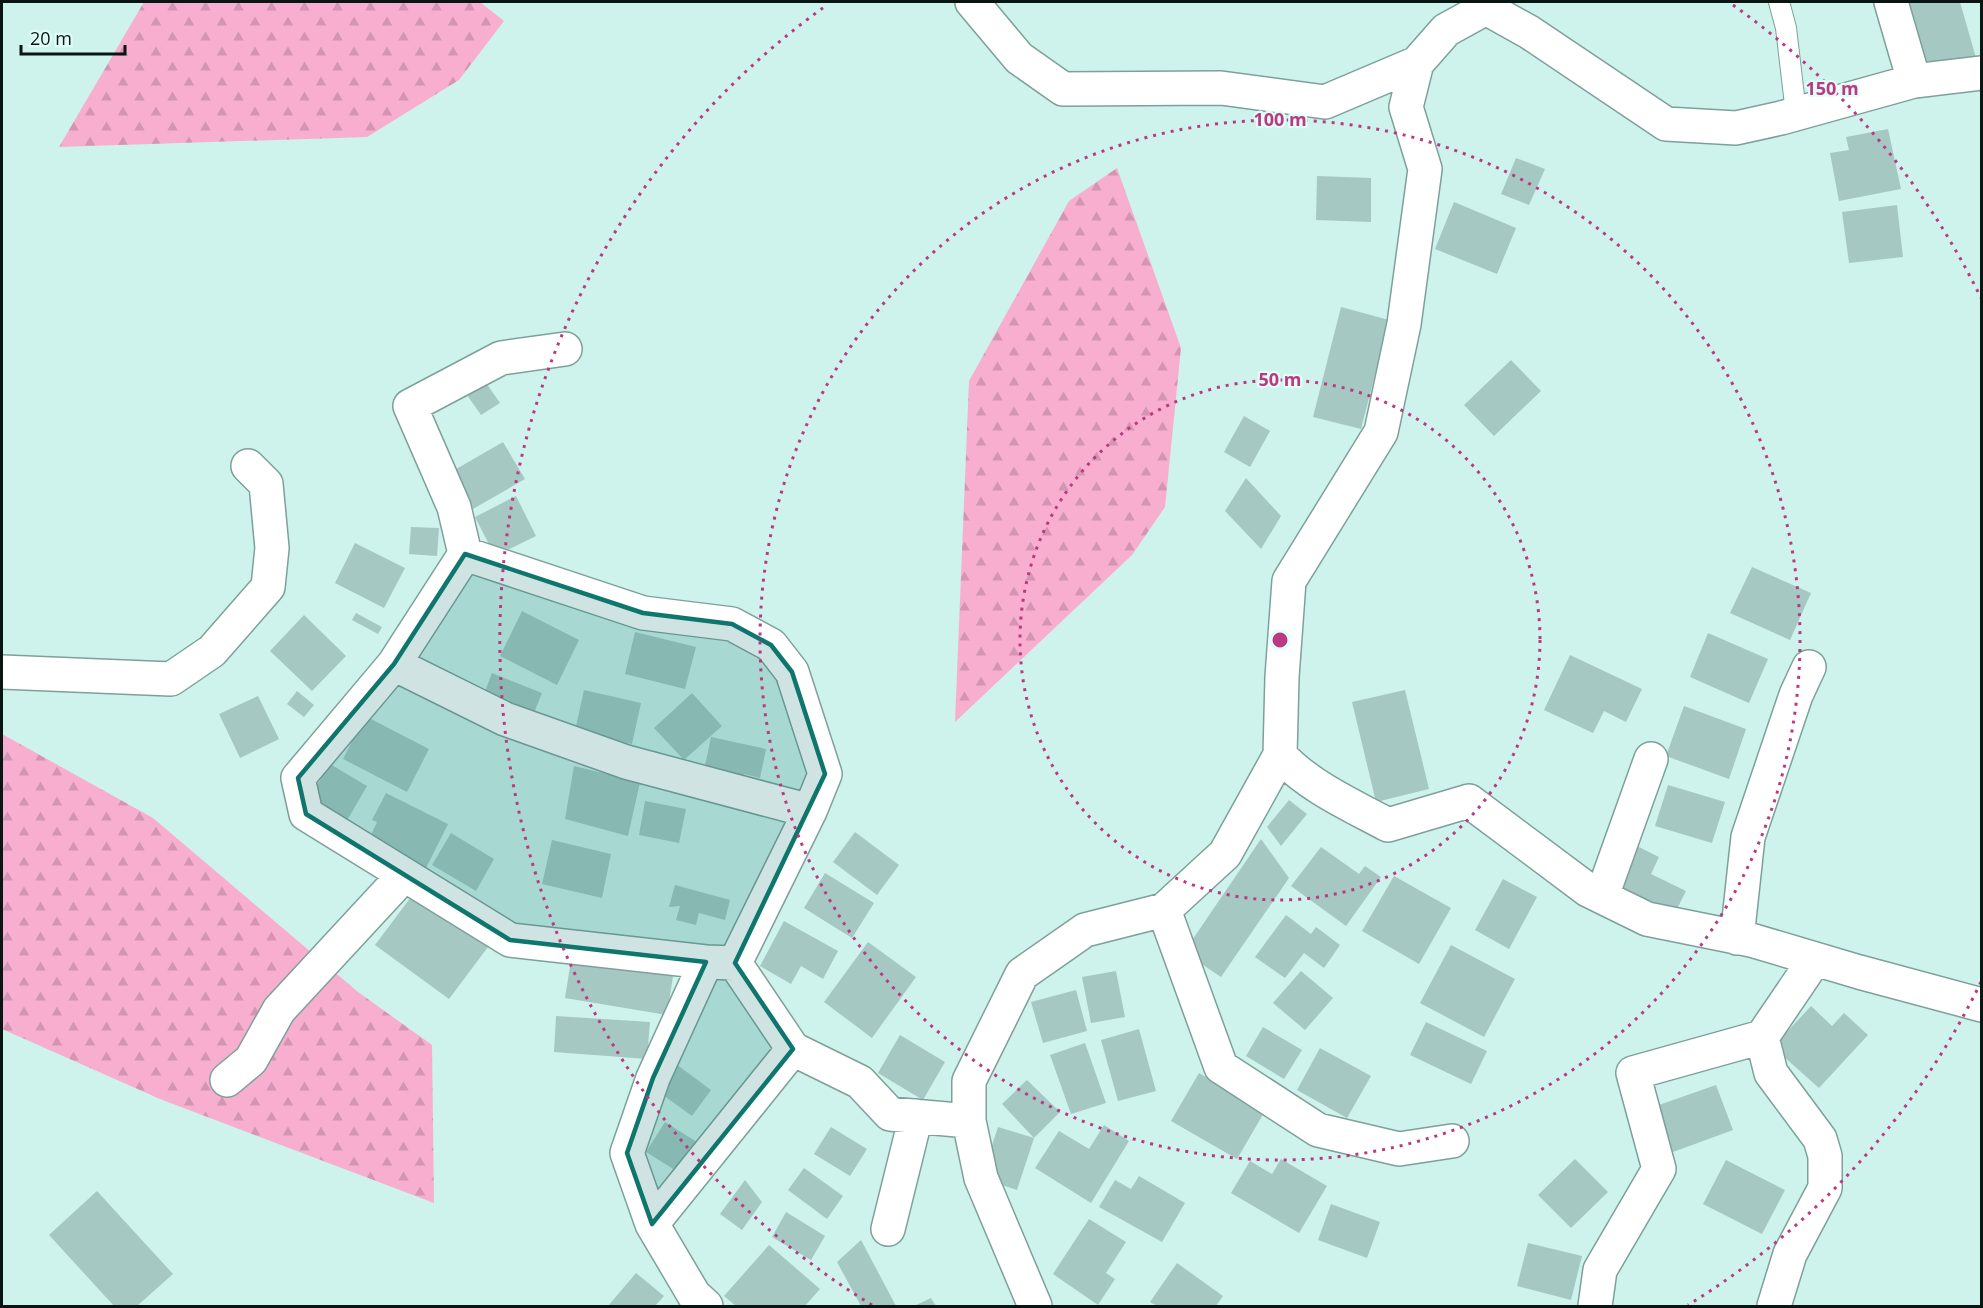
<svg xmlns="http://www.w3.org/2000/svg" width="1983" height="1308" font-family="'Open Sans',sans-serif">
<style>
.forest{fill:url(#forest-firs)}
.building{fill:#a5c8c3}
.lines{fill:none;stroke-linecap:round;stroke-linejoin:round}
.service-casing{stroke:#7ea09b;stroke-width:22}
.minor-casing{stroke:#7ea09b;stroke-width:36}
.service{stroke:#fff;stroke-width:20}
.minor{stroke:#fff;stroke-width:33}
.marked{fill:#0f766e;fill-opacity:0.2;stroke:#0f766e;stroke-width:4.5;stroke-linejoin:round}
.ring{fill:none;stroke:#bc3981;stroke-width:3;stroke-dasharray:3 6}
.centre{fill:#bc3981;stroke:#e0fdf9;stroke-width:3}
.ring-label{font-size:18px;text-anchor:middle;font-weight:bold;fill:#bc3981;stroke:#e0fdf9;stroke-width:4.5;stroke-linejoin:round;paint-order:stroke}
</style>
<defs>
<pattern id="forest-firs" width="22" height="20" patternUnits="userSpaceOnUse" patternTransform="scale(1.5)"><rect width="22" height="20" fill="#f8aecf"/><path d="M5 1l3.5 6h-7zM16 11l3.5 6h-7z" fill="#d395b1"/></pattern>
</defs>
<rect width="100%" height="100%" fill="#cef2ec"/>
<path class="forest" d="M 144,2 L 480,2 L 504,21 L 459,80 L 367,137 L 59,147 Z
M 1117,168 L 1181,348 L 1165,507 L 1132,555 L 955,722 L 969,381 L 1069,201 Z
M 2,734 L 153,818 L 358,992 L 432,1045 L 434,1203 L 160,1099 L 2,1029 Z"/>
<path class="building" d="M 1901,2 L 1960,2 L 1976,58 L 1921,73 Z
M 1888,129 L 1901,189 L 1839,201 L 1830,153 L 1849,150 L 1846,137 Z
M 1516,158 L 1545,169 L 1529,205 L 1501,194 Z
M 1317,176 L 1371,178 L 1371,222 L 1316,220 Z
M 1454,202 L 1516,228 L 1497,274 L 1435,249 Z
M 1897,205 L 1903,257 L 1849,263 L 1842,212 Z
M 1341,307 L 1389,320 L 1361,429 L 1313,417 Z
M 1511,360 L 1541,391 L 1494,436 L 1464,405 Z
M 484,380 L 500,403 L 481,415 L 465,392 Z
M 1244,416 L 1270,431 L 1250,467 L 1224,452 Z
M 503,442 L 525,479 L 473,509 L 451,472 Z
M 1246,478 L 1281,516 L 1261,549 L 1225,511 Z
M 516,496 L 536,536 L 495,556 L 475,517 Z
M 411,527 L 439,528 L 437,556 L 409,554 Z
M 355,543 L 405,568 L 384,608 L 335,583 Z
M 1752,567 L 1811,593 L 1790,640 L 1730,613 Z
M 522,611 L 579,640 L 557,685 L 500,656 Z
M 356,613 L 382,627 L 378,634 L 352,620 Z
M 304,615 L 346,656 L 312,691 L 270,651 Z
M 635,632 L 696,647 L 685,689 L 625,674 Z
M 1708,633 L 1768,659 L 1749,703 L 1690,677 Z
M 1570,655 L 1642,689 L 1626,722 L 1604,711 L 1593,733 L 1544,710 Z
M 492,673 L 542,693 L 531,720 L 482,699 Z
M 584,690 L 641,703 L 632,744 L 575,731 Z
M 1405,690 L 1429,789 L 1376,802 L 1352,702 Z
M 297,691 L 314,705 L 304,717 L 287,704 Z
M 692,693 L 722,726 L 684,760 L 654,728 Z
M 258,696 L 279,739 L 240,758 L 219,714 Z
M 1684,706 L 1746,729 L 1729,779 L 1666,756 Z
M 365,716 L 429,749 L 407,792 L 343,759 Z
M 711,737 L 766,749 L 760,778 L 744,774 L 742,784 L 703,775 Z
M 330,764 L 367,786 L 345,824 L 307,801 Z
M 574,766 L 640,782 L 628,836 L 565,819 Z
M 1668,785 L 1725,802 L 1712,843 L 1655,826 Z
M 386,793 L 448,824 L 425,870 L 368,841 L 377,822 L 372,820 Z
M 1289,800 L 1307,814 L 1281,846 L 1267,827 Z
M 645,801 L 686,809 L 679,843 L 639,835 Z
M 855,832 L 899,865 L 877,895 L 833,862 Z
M 451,833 L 494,859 L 476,891 L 432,865 Z
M 1261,839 L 1289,878 L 1221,977 L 1184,952 Z
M 552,840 L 611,854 L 602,898 L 542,884 Z
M 1631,843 L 1659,857 L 1651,874 L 1686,891 L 1670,923 L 1607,892 Z
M 1321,847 L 1359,874 L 1365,866 L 1381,877 L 1346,926 L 1291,886 Z
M 825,873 L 874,903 L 852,938 L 804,908 Z
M 1394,876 L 1451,908 L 1419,964 L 1362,931 Z
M 1503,879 L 1537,897 L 1509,949 L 1475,930 Z
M 675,885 L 730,900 L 725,920 L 699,913 L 696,925 L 676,920 L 680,906 L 669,907 Z
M 414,893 L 488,947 L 449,999 L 375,945 Z
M 1286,915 L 1311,934 L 1316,927 L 1340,945 L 1324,968 L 1304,953 L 1285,978 L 1255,957 Z
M 784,921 L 838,951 L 823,979 L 801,966 L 791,984 L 760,966 Z
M 868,942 L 916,977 L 872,1038 L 824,1002 Z
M 1451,945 L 1515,979 L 1484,1037 L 1420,1003 Z
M 572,954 L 674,970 L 667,1015 L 565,998 Z
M 1116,971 L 1125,1017 L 1091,1023 L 1082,977 Z
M 1301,971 L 1333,998 L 1305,1030 L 1273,1003 Z
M 1076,990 L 1087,1031 L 1043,1043 L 1031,1002 Z
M 1811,1006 L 1832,1026 L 1844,1013 L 1868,1035 L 1819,1088 L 1773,1047 Z
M 556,1016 L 650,1022 L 647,1059 L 554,1052 Z
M 1426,1022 L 1487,1051 L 1471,1084 L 1410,1055 Z
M 1263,1027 L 1302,1050 L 1284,1079 L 1246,1056 Z
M 1139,1029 L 1156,1091 L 1118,1101 L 1101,1040 Z
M 900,1035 L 945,1062 L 923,1100 L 878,1073 Z
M 1085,1043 L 1106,1103 L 1071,1114 L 1050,1055 Z
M 1320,1048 L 1371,1076 L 1347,1118 L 1297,1090 Z
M 672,1061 L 711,1090 L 692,1116 L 652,1087 Z
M 1199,1073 L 1265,1111 L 1237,1159 L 1171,1121 Z
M 1027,1080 L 1060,1112 L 1034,1138 L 1017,1190 L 981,1178 L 998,1127 L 1034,1138 L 1002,1104 Z
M 1716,1085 L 1733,1130 L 1673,1152 L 1656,1106 Z
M 665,1122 L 697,1142 L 678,1172 L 646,1152 Z
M 1104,1125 L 1129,1141 L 1091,1203 L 1035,1168 L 1059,1131 L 1089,1149 Z
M 831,1127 L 867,1149 L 850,1176 L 814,1154 Z
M 1281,1159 L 1327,1186 L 1299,1233 L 1231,1193 L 1250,1161 L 1272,1174 Z
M 1575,1159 L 1608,1192 L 1571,1228 L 1538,1195 Z
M 1726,1160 L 1785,1190 L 1762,1234 L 1703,1204 Z
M 804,1168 L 843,1196 L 827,1219 L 788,1190 Z
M 1139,1176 L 1185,1203 L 1162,1242 L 1099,1207 L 1115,1180 L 1131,1189 Z
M 745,1180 L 762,1202 L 742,1230 L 720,1214 Z
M 97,1191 L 173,1274 L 137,1306 L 114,1306 L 49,1235 Z
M 1331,1204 L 1380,1222 L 1367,1258 L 1318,1240 Z
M 786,1212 L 825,1236 L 811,1260 L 772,1237 Z
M 1089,1219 L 1126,1242 L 1106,1273 L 1115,1279 L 1098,1305 L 1053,1274 Z
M 861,1240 L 896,1306 L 861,1306 L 837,1262 Z
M 1528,1243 L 1582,1256 L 1571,1300 L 1517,1286 Z
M 769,1245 L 820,1289 L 805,1306 L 736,1306 L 724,1296 Z
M 1177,1263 L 1223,1296 L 1216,1306 L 1157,1306 L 1150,1302 Z
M 636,1273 L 664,1296 L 655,1306 L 608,1306 Z
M 931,1298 L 936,1306 L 914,1306 Z"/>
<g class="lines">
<g class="service-casing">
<path id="service" d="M 1779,2 L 1786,28 L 1796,113"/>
</g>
<g class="minor-casing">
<path id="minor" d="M 972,2 L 1019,58 L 1063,89 L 1221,88 L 1325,102 L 1417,63
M 1891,2 L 1914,81
M 465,554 L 454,507 L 410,406 L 501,358 L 565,349
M 394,664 L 505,719 L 626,762 L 810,811
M 2,672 L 171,679 L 212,651 L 268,587 L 272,548 L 266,484 L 248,466
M 1280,755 C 1308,786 1351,805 1388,825 L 1469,801 L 1588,890 L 1647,919 L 1751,940 L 1859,972 L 1982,1005
M 1602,896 L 1651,759
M 1164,910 L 1221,1067 L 1318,1130 L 1399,1149 L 1452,1141
M 1737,938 L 1748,837 L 1796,695 L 1809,667
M 706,962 L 653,1078 L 627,1153 L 652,1224 L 694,1295 L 706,1306
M 735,963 L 810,811 L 825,774 L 792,672 L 771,645 L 732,624 L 643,613 L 465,554 L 394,664 L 298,778 L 306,814 L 510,940 L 706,962 L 735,963 L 793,1049 L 860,1082 L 890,1114 L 969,1121
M 227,1080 L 251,1060 L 279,1010 L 404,875
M 652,1224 L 793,1049
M 888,1229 L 916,1116
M 1035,1306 L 981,1178 L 969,1121 L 969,1081 L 1022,974 L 1085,930 L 1164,910 L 1225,854 L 1280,755 L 1282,677 L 1289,581 L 1381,432 L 1404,324 L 1425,169 L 1406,107 L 1417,63 L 1446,30 L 1486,8 L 1529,32 L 1666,124 L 1736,128 L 1781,118 L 1914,81 L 1982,73
M 1595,1306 L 1600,1270 L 1659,1169 L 1633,1073 L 1762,1037
M 1774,1306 L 1790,1254 L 1825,1188 L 1825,1156 L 1820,1139 L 1771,1073 L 1762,1037 L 1815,959"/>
</g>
<use href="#service" class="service"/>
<use href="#minor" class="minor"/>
</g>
<path class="marked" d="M 465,554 L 643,613 L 732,624 L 771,645 L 792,672 L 825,774 L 735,963 L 793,1049 L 652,1224 L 627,1153 L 653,1078 L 706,962 L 510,940 L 306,814 L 298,778 L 394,664 Z"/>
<g class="ring">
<circle cx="1280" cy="640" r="260"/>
<circle cx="1280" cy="640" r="520"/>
<path d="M1981 982A780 780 0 0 1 1688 1305M872 1305A780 780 0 0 1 827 5M1733 5A780 780 0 0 1 1981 298"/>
</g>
<circle cx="1280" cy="640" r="9" class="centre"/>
<g class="ring-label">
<text x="1832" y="95">150 m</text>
<text x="1280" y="126">100 m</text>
<text x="1280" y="386">50 m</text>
</g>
<rect width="1983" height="1308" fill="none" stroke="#081513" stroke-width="6"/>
<path d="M21 45v9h104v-9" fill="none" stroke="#081513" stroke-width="3"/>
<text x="30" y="45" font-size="18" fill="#081513" stroke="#e0fdf9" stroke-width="4.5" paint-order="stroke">20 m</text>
</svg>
